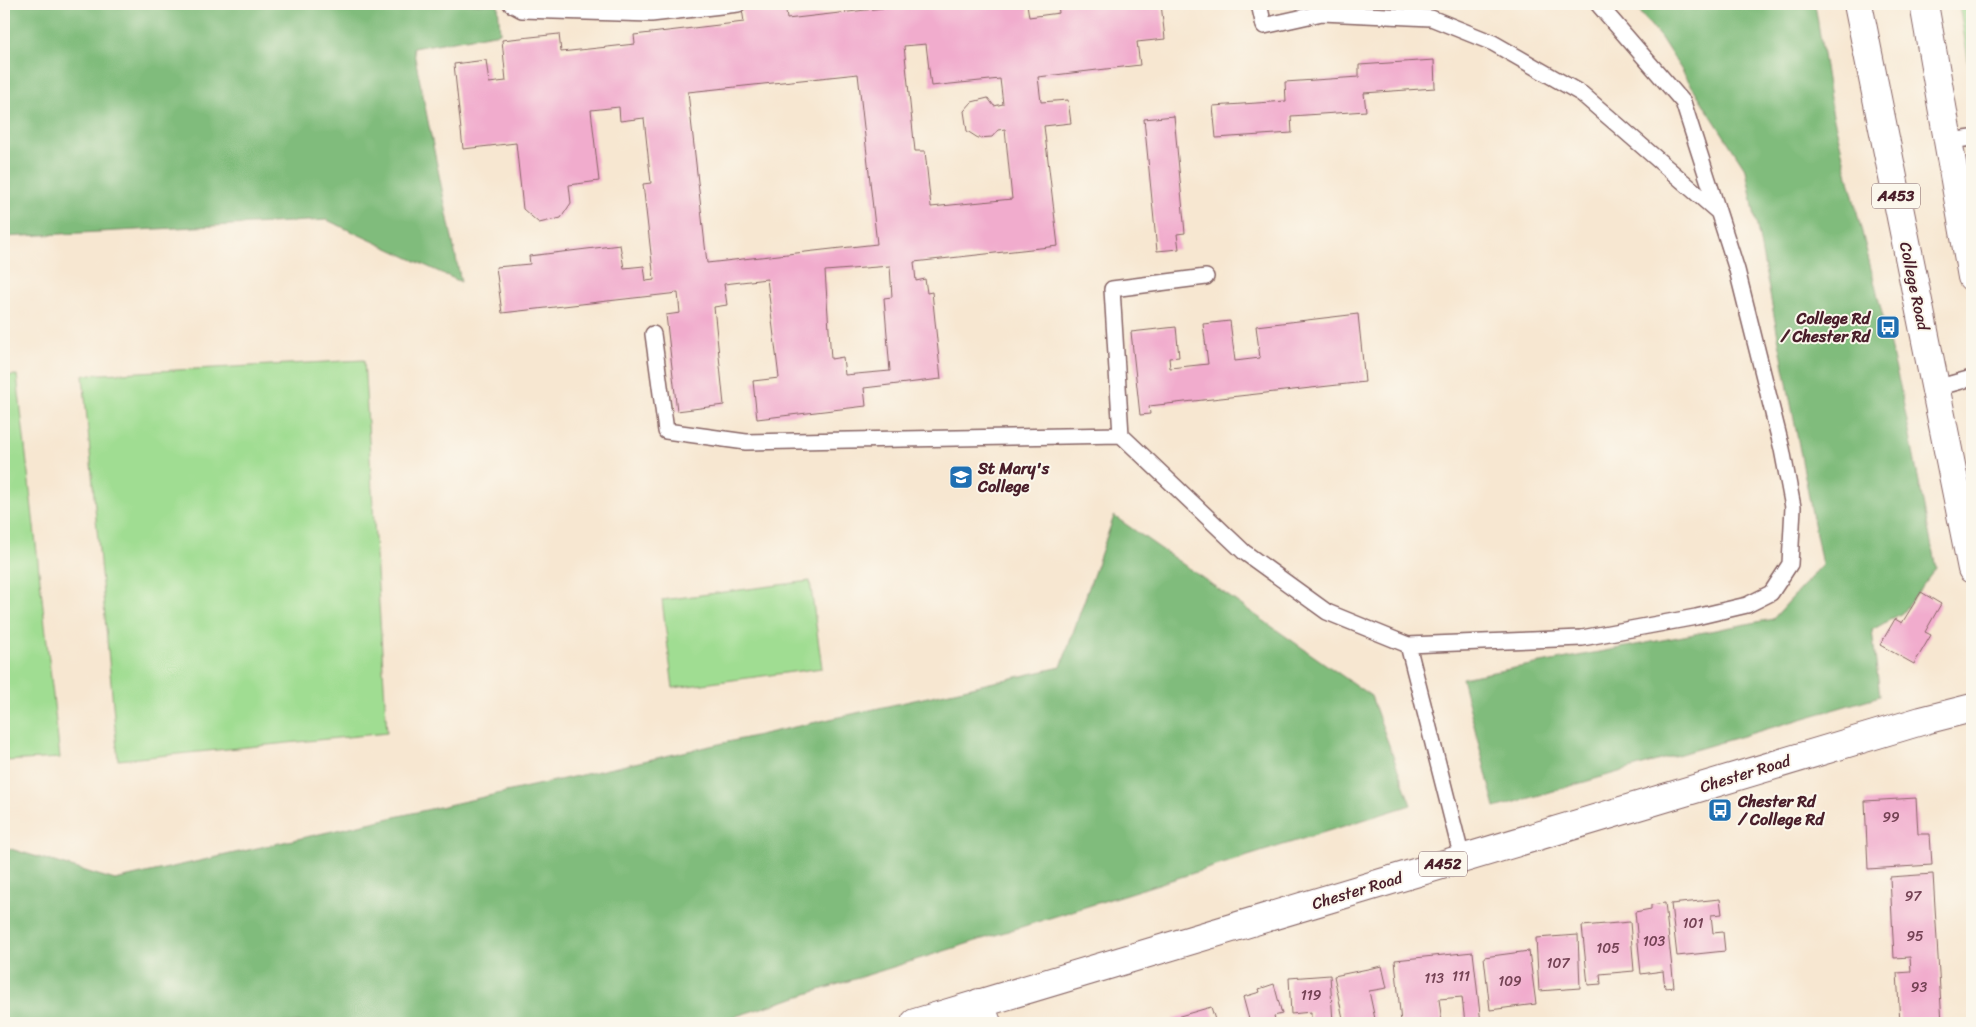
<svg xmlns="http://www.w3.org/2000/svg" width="1976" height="1027" font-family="Sriracha,sans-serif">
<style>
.green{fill:#a0dd92;stroke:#757e5e}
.forest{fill:#80bc7c;stroke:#656e54}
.building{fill:#f1accd;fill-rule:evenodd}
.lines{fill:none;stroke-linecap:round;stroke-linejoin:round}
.lane-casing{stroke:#876565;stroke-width:18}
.street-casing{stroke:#876565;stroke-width:30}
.primary-casing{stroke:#876565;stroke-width:30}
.highway-casing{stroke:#876565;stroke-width:30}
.lane{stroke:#fff;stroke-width:15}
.street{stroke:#fff;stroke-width:28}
.primary{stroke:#fff;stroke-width:28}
.highway{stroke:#fff;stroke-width:28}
.labels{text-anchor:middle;stroke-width:4;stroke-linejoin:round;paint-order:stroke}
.number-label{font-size:14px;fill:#744254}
.shield{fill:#fbf7ec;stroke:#7f6065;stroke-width:1}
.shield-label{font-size:15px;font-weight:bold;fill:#4a1f2b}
.street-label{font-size:16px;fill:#4a1f2b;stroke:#fbf7ec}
.poi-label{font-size:16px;font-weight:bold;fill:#4a1f2b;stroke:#fbf7ec;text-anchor:start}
</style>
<rect width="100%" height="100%" fill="#fbf7ec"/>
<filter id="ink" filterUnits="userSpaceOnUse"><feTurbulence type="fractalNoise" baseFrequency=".02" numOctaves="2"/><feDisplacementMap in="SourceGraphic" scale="10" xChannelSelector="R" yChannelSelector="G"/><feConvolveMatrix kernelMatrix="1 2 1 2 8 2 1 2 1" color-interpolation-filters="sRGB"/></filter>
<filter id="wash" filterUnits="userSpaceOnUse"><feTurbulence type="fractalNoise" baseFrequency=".0096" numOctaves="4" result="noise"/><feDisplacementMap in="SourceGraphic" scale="20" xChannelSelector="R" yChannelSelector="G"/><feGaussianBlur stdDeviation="1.12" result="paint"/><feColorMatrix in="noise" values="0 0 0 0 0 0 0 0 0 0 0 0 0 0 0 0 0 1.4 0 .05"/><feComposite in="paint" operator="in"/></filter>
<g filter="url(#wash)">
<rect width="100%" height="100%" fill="#f7e7d1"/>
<path class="green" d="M 1959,4 L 1972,4 L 1972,84 Z
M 364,360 L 387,733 L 118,760 L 83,375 Z
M 17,375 L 60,758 L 4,761 L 4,376 Z
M 810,581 L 822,668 L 673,688 L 662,600 Z"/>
<path class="forest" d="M 4,4 L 498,4 L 500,33 L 413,48 L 461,282 L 327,220 L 4,237 Z
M 1633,4 L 1815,4 L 1832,111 L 1900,386 L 1936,568 L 1902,613 L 1872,630 L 1880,696 L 1495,808 L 1462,678 L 1773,619 L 1822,565 L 1746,170 L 1661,38 Z
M 1114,516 L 1371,696 L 1411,805 L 714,1023 L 4,1023 L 4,847 L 115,880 L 1061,667 Z"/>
<g id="blocks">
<path class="building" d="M 785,4 L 787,19 L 918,4 L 1027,4 L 1029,17 L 1059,13 L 1058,4 L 1161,4 L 1165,39 L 1137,42 L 1140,65 L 1038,77 L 1041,102 L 1068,100 L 1071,123 L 1044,126 L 1058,246 L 914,262 L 916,281 L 925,279 L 927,293 L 932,292 L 941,379 L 864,388 L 866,406 L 757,419 L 753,381 L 779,378 L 767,279 L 724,284 L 727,305 L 714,307 L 724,405 L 677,411 L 666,315 L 680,313 L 678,293 L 502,313 L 496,267 L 530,264 L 529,256 L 620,245 L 624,268 L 644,266 L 646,281 L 654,280 L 643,184 L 651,183 L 644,118 L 620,121 L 619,107 L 591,110 L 599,181 L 569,185 L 571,203 L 561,218 L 539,223 L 523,209 L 516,143 L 463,149 L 454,64 L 486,60 L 489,83 L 506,81 L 502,40 L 559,34 L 561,52 L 635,44 L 634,35 L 744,22 L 742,9 ZM 926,44 L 931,86 L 1000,79 L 1003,104 L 994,106 L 988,98 L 972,102 L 964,111 L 967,131 L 978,138 L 992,137 L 998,130 L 1005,129 L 1012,199 L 931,207 L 925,151 L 915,151 L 904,46 ZM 858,74 L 877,244 L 707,263 L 688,92 ZM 890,266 L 892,297 L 884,298 L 890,371 L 845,375 L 843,357 L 831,359 L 825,271 Z
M 1434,60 L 1435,88 L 1364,93 L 1366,111 L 1291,116 L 1292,133 L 1216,138 L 1213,106 L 1286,101 L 1285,82 L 1359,77 L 1359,65 Z
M 1174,116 L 1185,233 L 1177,234 L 1179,249 L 1157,251 L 1144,119 Z
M 1358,314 L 1365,382 L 1149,406 L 1150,414 L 1140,415 L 1131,332 L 1176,327 L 1179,357 L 1169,358 L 1170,368 L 1208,364 L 1203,324 L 1230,321 L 1235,361 L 1260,358 L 1256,326 Z
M 1921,592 L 1941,604 L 1925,632 L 1931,635 L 1914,664 L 1880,645 L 1895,619 L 1902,623 Z
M 1916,798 L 1918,834 L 1930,834 L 1932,865 L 1868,869 L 1865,801 Z
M 1933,874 L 1942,1023 L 1900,1023 L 1897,973 L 1911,972 L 1910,957 L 1894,958 L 1890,877 Z
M 1720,899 L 1722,914 L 1711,915 L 1713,933 L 1723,932 L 1725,951 L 1677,956 L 1671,904 Z
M 1665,903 L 1674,987 L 1665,988 L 1663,971 L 1641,974 L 1635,912 L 1651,909 L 1651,905 Z
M 1630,922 L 1634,971 L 1600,974 L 1601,984 L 1588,985 L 1582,926 Z
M 1578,935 L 1580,988 L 1539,991 L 1536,938 Z
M 1529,951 L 1536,1004 L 1490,1010 L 1484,957 Z
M 1473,952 L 1481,1023 L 1465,1023 L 1462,997 L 1439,999 L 1442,1023 L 1401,1023 L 1395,960 Z
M 1382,966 L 1387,988 L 1369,991 L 1375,1019 L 1362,1021 L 1363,1023 L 1344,1023 L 1334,976 Z
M 1330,975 L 1333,1023 L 1311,1023 L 1311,1012 L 1291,1014 L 1289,978 Z
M 1274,984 L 1282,1014 L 1274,1016 L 1276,1023 L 1250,1023 L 1243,997 L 1260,992 L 1259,989 Z
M 1211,1007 L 1216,1023 L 1175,1023 L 1173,1018 Z"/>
</g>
</g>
<g filter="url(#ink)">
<use href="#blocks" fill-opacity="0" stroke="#876565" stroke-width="1"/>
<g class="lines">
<g class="lane-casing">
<path id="lane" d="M 511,4 L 522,10 L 651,14 L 738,4
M 1259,4 L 1264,26 L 1322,13 L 1431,18 L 1493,43 L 1582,94 L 1717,211
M 1949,141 L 1972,138
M 1206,277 L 1112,289 L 1121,435 L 1244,552 L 1327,612 L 1408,645
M 653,334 L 666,431 L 746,442 L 1121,435
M 1936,388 L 1972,378
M 1462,858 L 1408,645 L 1582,638 L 1696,617 L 1747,605 L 1771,593 L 1790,564 L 1793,507 L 1782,449 L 1737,270 L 1683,102 L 1598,4"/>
</g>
<g class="street-casing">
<path id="street" d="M 979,1003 L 987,1023"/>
</g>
<g class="primary-casing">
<path id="primary" d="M 1858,4 L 1972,569
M 1924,4 L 1972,277"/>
</g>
<g class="highway-casing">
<path id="highway" d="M 915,1023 L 1921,721 L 1972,708"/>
</g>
<use href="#lane" class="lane"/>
<use href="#street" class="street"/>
<use href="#primary" class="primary"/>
<use href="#highway" class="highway"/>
</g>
</g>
<defs>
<g id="bus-square" transform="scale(1.25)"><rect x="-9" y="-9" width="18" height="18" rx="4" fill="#1f6fb2" stroke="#fbf7ec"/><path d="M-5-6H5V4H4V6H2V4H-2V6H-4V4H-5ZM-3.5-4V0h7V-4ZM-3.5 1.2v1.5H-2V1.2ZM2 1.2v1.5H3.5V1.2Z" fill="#fff"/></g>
<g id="university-square" transform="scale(1.25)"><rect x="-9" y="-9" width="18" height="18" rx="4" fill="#1f6fb2" stroke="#fbf7ec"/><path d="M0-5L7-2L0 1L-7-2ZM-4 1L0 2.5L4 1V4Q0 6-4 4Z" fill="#fff"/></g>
</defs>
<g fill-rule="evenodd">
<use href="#bus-square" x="1888" y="327"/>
<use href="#university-square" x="961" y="477"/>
<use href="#bus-square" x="1720" y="810"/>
</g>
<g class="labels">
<g class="number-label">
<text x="1891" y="822">99</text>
<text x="1913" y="901">97</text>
<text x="1693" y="928">101</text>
<text x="1915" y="941">95</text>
<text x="1654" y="946">103</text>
<text x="1608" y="953">105</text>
<text x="1558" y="968">107</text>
<text x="1461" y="981">111</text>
<text x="1434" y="983">113</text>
<text x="1510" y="986">109</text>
<text x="1919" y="992">93</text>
<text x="1311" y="1000">119</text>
</g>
<g class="shield">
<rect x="1872" y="183.5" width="48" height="25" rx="4"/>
<rect x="1419" y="851.5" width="48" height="25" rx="4"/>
</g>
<g class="shield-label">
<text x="1896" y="201">A453</text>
<text x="1443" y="869">A452</text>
</g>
<g class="street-label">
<text transform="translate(1915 286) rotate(78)" y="6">College Road</text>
<text transform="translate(1745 773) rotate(-17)" y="6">Chester Road</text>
<text transform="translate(1357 890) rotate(-17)" y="6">Chester Road</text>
</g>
<g class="poi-label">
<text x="1870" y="324" text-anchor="end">College Rd<tspan x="1870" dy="18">/ Chester Rd</tspan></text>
<text x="978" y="474">St Mary's<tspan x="978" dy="18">College</tspan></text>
<text x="1738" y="807">Chester Rd<tspan x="1738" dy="18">/ College Rd</tspan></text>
</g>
</g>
<rect width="1976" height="1027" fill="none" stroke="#fbf7ec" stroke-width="20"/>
</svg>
